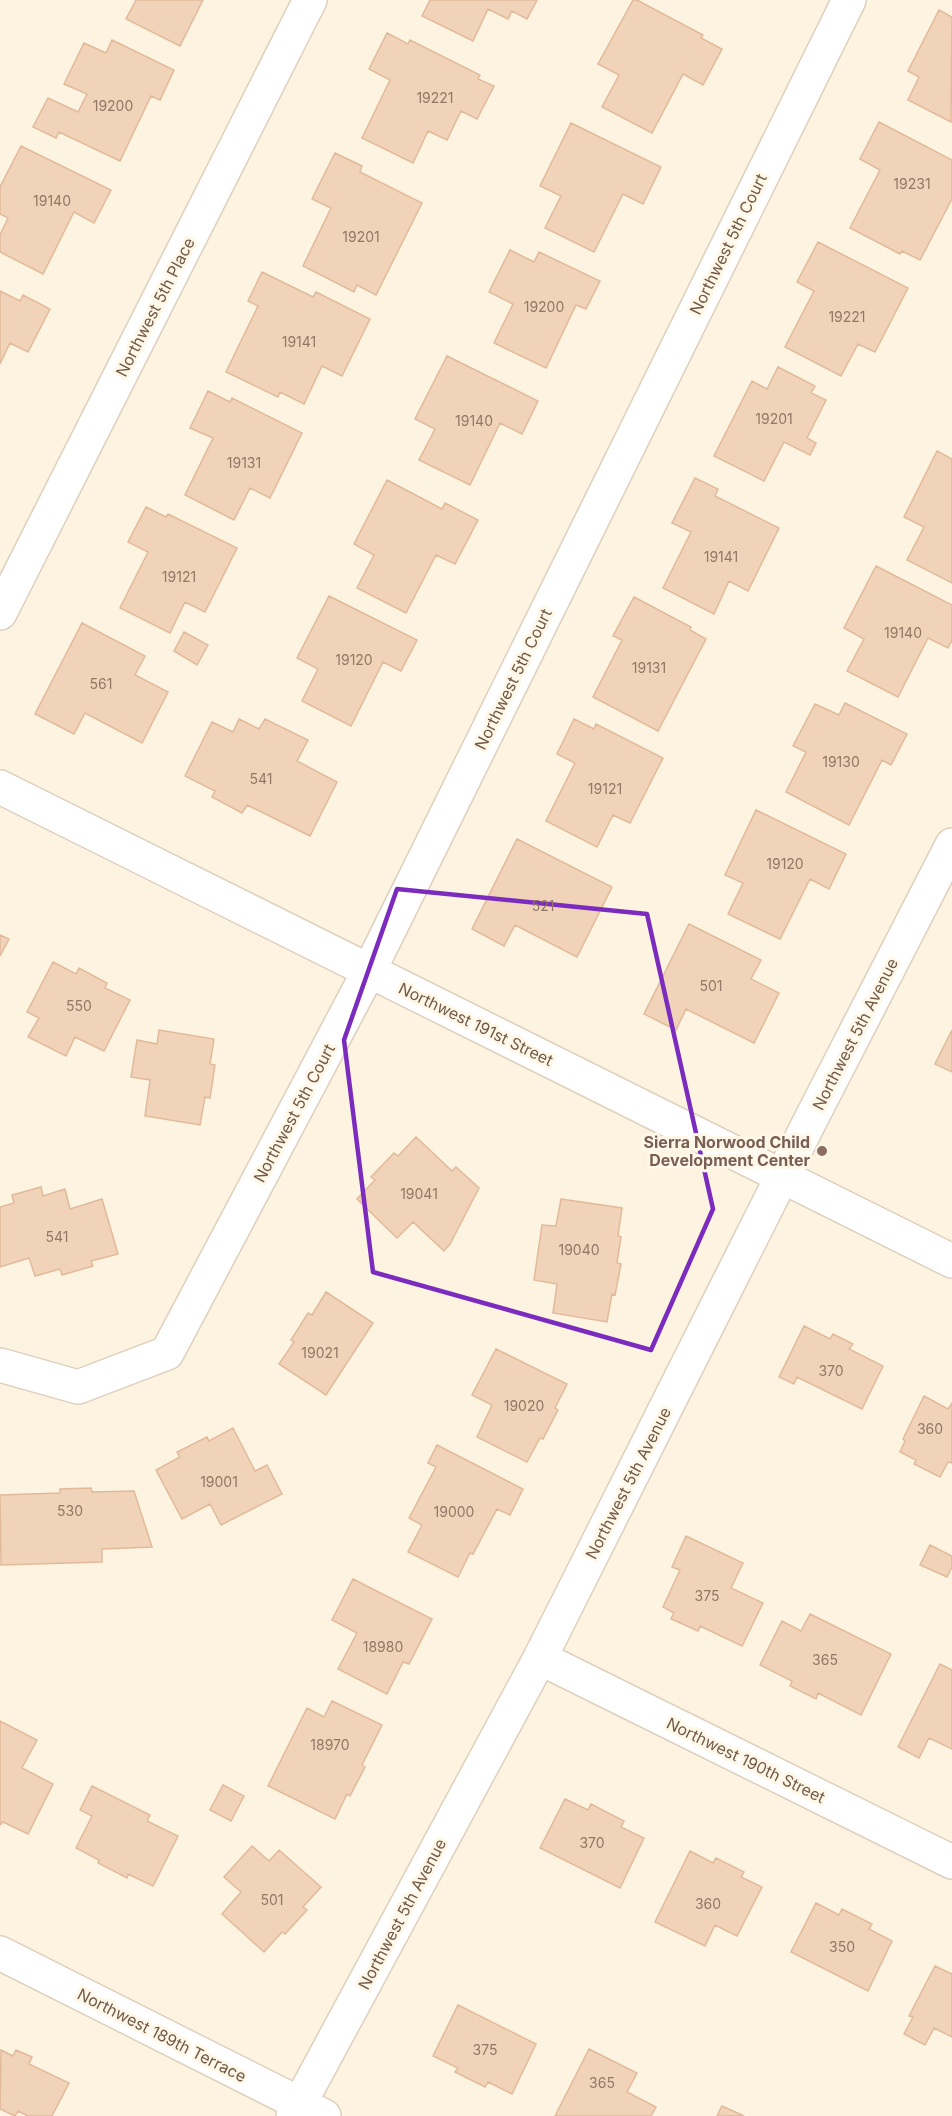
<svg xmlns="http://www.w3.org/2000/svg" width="952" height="2116" font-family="Inter,sans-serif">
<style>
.building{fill:#f0d3b9;stroke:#e2ba9a;stroke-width:1.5}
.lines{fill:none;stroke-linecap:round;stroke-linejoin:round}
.minor-casing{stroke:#dfcfbd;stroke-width:36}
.minor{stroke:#fff;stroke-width:33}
.marked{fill:none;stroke:#7b2cbf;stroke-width:4.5;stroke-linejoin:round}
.education-dot{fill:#8d6e63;stroke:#fff7e7;stroke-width:2}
.labels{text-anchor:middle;stroke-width:6;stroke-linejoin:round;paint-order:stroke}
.number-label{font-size:14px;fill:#927865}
.street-label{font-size:16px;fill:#725a49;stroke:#fff7e7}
.education-label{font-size:16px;font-weight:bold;fill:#785e54;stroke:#fff7e7;text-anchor:end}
</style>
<rect width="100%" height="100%" fill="#fcf3e1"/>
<path class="building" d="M 136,0 L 203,0 L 180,46 L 126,19 Z
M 430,0 L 537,0 L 527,19 L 512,11 L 508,19 L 488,9 L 473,41 L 422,16 Z
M 633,0 L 637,0 L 703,35 L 701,38 L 722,49 L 703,85 L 683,74 L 652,133 L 602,107 L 619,75 L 598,64 Z
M 939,10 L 952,17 L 951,122 L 908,100 L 919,77 L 908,71 Z
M 387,33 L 408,44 L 410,40 L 480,75 L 478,79 L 494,86 L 477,119 L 461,111 L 447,140 L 428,131 L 413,163 L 362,138 L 390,80 L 369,69 Z
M 112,40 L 174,70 L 160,100 L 151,96 L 120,161 L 59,132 L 56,138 L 33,127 L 48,98 L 78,112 L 87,94 L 64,84 L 84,43 L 106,53 Z
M 879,122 L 952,160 L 952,199 L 920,260 L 902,251 L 900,254 L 850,228 L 880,170 L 860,159 Z
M 571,123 L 661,167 L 643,204 L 623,194 L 594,252 L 545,228 L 561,196 L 540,186 Z
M 21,146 L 111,190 L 94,223 L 74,212 L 43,274 L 0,252 L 0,235 L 8,218 L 0,214 L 0,187 Z
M 335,153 L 362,166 L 360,172 L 422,203 L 376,295 L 357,285 L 354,292 L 303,266 L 331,208 L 312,199 Z
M 818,242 L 908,288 L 875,352 L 858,344 L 841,376 L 785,347 L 814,291 L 797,282 Z
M 510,250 L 534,262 L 539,252 L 600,281 L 586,309 L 576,305 L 546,368 L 494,343 L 513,304 L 489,292 Z
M 262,272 L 313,297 L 316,292 L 370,319 L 342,376 L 322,366 L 304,404 L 280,392 L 278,397 L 226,372 L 258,306 L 248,301 Z
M 0,291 L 20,301 L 23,295 L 50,309 L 28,352 L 10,343 L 0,364 Z
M 447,356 L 538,401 L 522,434 L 500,423 L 470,485 L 419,460 L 435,429 L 415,419 Z
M 778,367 L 815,386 L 811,393 L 826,400 L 807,438 L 816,443 L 810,455 L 784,442 L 764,481 L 714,456 L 752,381 L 767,389 Z
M 208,391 L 230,402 L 232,398 L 302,433 L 270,498 L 250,488 L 234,520 L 185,495 L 213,438 L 190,428 Z
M 937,451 L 952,459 L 952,583 L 907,560 L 924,527 L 904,517 Z
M 695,478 L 718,489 L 715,496 L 779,528 L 748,591 L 729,581 L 714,614 L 663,588 L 691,532 L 672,523 Z
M 387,480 L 442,509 L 445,503 L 478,520 L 455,564 L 436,555 L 406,613 L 357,588 L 374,555 L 354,544 Z
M 146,507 L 166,517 L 168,514 L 237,548 L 205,612 L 185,602 L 170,633 L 120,608 L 148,552 L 128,542 Z
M 876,566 L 952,605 L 952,640 L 948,648 L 928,638 L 898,697 L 847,671 L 864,639 L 844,628 Z
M 329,596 L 417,640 L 401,671 L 383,662 L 351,726 L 302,701 L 318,669 L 297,658 Z
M 634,597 L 691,627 L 690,630 L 706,639 L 658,731 L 593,697 L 622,640 L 613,636 Z
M 82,623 L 145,656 L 135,675 L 168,692 L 142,743 L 85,713 L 74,734 L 35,714 Z
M 184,632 L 208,645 L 197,665 L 174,651 Z
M 845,703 L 907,734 L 891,765 L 882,760 L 849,825 L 786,792 L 806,752 L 793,746 L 815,704 L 839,715 Z
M 239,719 L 259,729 L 265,719 L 308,740 L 297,761 L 337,782 L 310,836 L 247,805 L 242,813 L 212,797 L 215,791 L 185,776 L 212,722 L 233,732 Z
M 574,719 L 594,729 L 596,724 L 663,758 L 630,823 L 613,815 L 597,847 L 546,821 L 575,763 L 557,754 Z
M 756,810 L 846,854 L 829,889 L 810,879 L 780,939 L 728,914 L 743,883 L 725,875 Z
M 517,839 L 612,887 L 577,957 L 515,925 L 504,946 L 472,929 Z
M 689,924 L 761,960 L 751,979 L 779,993 L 754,1043 L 686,1009 L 676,1030 L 644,1014 Z
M 0,935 L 9,939 L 0,956 Z
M 53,962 L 76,974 L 79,968 L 107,983 L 105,988 L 130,1000 L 104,1051 L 75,1037 L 66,1056 L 28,1037 L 39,1018 L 27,1012 Z
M 159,1030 L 214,1039 L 210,1064 L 215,1065 L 210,1098 L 205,1097 L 200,1125 L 145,1116 L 150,1080 L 131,1077 L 137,1040 L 157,1044 Z
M 952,1030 L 952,1072 L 935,1064 Z
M 416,1137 L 452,1171 L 456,1167 L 479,1188 L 450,1244 L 444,1251 L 413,1222 L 397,1238 L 357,1199 L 375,1180 L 371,1177 L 394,1153 L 398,1156 Z
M 41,1187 L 43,1196 L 65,1189 L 70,1209 L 102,1199 L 118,1254 L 91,1261 L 93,1266 L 62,1275 L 60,1269 L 35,1276 L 29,1258 L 0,1267 L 0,1207 L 14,1203 L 12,1195 Z
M 561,1199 L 622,1208 L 618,1236 L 621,1237 L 617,1263 L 621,1264 L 615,1295 L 612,1294 L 607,1322 L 553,1313 L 557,1284 L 534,1280 L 542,1225 L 556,1226 Z
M 326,1292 L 373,1323 L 326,1395 L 279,1364 L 294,1342 L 291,1340 L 308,1313 L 312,1315 Z
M 804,1326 L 830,1339 L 833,1334 L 853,1344 L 849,1349 L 883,1366 L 862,1409 L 797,1377 L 794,1384 L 779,1377 Z
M 496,1349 L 567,1384 L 555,1408 L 558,1410 L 543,1439 L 540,1438 L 527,1462 L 477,1437 L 492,1405 L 472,1395 Z
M 924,1396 L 948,1409 L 952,1403 L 952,1463 L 948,1462 L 940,1477 L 914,1464 L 916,1460 L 900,1452 L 905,1441 L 903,1439 Z
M 233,1428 L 255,1471 L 267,1465 L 282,1494 L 221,1525 L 210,1504 L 182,1519 L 156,1470 L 180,1457 L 177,1452 L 207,1437 L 209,1441 Z
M 437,1445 L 523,1489 L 510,1515 L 497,1509 L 473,1554 L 470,1553 L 458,1577 L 408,1552 L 422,1525 L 409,1518 L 436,1467 L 428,1463 Z
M 91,1488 L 92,1492 L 134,1491 L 152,1547 L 102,1549 L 102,1562 L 1,1565 L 0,1495 L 60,1493 L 60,1489 Z
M 686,1536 L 743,1563 L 731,1588 L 763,1603 L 742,1646 L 700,1626 L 698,1631 L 671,1619 L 674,1613 L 663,1607 L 680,1570 L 672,1567 Z
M 930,1545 L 952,1556 L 952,1567 L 947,1577 L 920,1565 Z
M 353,1579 L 432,1619 L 409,1664 L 403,1662 L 387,1694 L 338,1669 L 357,1633 L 332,1620 Z
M 810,1614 L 891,1654 L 861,1715 L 818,1693 L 816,1699 L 790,1686 L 792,1681 L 760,1665 L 782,1621 L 801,1631 Z
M 940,1664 L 952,1670 L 952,1749 L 929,1738 L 919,1758 L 898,1747 Z
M 332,1701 L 382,1725 L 362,1765 L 365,1767 L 350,1796 L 347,1794 L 335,1819 L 268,1786 L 307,1708 L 324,1717 Z
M 0,1721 L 37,1740 L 22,1768 L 53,1784 L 28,1834 L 3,1822 L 0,1825 Z
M 223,1785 L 244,1796 L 231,1821 L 210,1810 Z
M 92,1786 L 150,1815 L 147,1821 L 178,1836 L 153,1886 L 128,1874 L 127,1878 L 98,1863 L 99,1860 L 76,1848 L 92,1816 L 80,1810 Z
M 565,1799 L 588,1810 L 591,1804 L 624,1821 L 621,1827 L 644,1838 L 620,1888 L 540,1848 Z
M 252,1846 L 269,1861 L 279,1850 L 321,1887 L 303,1907 L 307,1910 L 285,1934 L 282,1932 L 264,1952 L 222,1914 L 241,1892 L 224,1877 Z
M 690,1851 L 713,1863 L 716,1858 L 744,1872 L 741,1877 L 762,1887 L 737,1936 L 715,1925 L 705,1946 L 655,1922 Z
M 816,1903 L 839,1915 L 842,1909 L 872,1924 L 869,1929 L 892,1941 L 868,1991 L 791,1952 Z
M 935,1966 L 952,1974 L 952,2037 L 934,2028 L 925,2045 L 904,2034 L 913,2017 L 909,2016 Z
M 458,2005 L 536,2044 L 512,2094 L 488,2082 L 485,2087 L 455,2072 L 458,2068 L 433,2056 Z
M 589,2049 L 637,2073 L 627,2092 L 656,2107 L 651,2116 L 555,2116 Z
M 1,2050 L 13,2056 L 16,2050 L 32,2057 L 29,2064 L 69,2083 L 52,2116 L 28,2116 L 18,2111 L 15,2116 L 0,2109 Z
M 722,2106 L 744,2116 L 717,2116 Z"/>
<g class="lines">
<g class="minor-casing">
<path id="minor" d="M 0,613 L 310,0
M 0,787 L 952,1261
M 0,1365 L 78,1387 L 167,1353 L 369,971 L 849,0
M 540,1658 L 952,1862
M 0,1953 L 324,2116
M 293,2116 L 540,1658 L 810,1121 L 952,845"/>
</g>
<use href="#minor" class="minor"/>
</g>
<path class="marked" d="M 397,889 L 647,914 L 713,1209 L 651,1350 L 373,1272 L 344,1040 Z"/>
<circle class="education-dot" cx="822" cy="1151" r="6"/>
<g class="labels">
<g class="number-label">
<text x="435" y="103">19221</text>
<text x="113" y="111">19200</text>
<text x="912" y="189">19231</text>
<text x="52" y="206">19140</text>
<text x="361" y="242">19201</text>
<text x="544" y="312">19200</text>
<text x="847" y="322">19221</text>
<text x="299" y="347">19141</text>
<text x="774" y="424">19201</text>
<text x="474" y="426">19140</text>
<text x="244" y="468">19131</text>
<text x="721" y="562">19141</text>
<text x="179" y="582">19121</text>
<text x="903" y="638">19140</text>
<text x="354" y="665">19120</text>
<text x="649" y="673">19131</text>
<text x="101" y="689">561</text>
<text x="841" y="767">19130</text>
<text x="261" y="784">541</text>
<text x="605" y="794">19121</text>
<text x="785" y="869">19120</text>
<text x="543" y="911">521</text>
<text x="711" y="991">501</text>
<text x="79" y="1011">550</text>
<text x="419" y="1199">19041</text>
<text x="57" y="1242">541</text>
<text x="579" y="1255">19040</text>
<text x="320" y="1358">19021</text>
<text x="831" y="1376">370</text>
<text x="524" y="1411">19020</text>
<text x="930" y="1434">360</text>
<text x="219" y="1487">19001</text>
<text x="70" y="1516">530</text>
<text x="454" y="1517">19000</text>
<text x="707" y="1601">375</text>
<text x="383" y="1652">18980</text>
<text x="825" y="1665">365</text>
<text x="330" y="1750">18970</text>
<text x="592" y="1848">370</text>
<text x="272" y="1905">501</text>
<text x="708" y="1909">360</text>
<text x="842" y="1952">350</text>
<text x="485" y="2055">375</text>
<text x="602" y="2088">365</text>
</g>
<g class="street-label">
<text transform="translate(728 244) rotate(-64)" y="6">Northwest 5th Court</text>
<text transform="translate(155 307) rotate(-63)" y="6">Northwest 5th Place</text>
<text transform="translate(513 679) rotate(-64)" y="6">Northwest 5th Court</text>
<text transform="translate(476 1024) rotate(26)" y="6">Northwest 191st Street</text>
<text transform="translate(855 1034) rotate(-63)" y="6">Northwest 5th Avenue</text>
<text transform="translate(294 1113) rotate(-62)" y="6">Northwest 5th Court</text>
<text transform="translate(628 1483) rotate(-63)" y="6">Northwest 5th Avenue</text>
<text transform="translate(746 1760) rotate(26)" y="6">Northwest 190th Street</text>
<text transform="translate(402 1914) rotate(-62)" y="6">Northwest 5th Avenue</text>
<text transform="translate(162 2035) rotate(27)" y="6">Northwest 189th Terrace</text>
</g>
<g class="education-label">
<text x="810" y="1148">Sierra Norwood Child<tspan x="810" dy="18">Development Center</tspan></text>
</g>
</g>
</svg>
